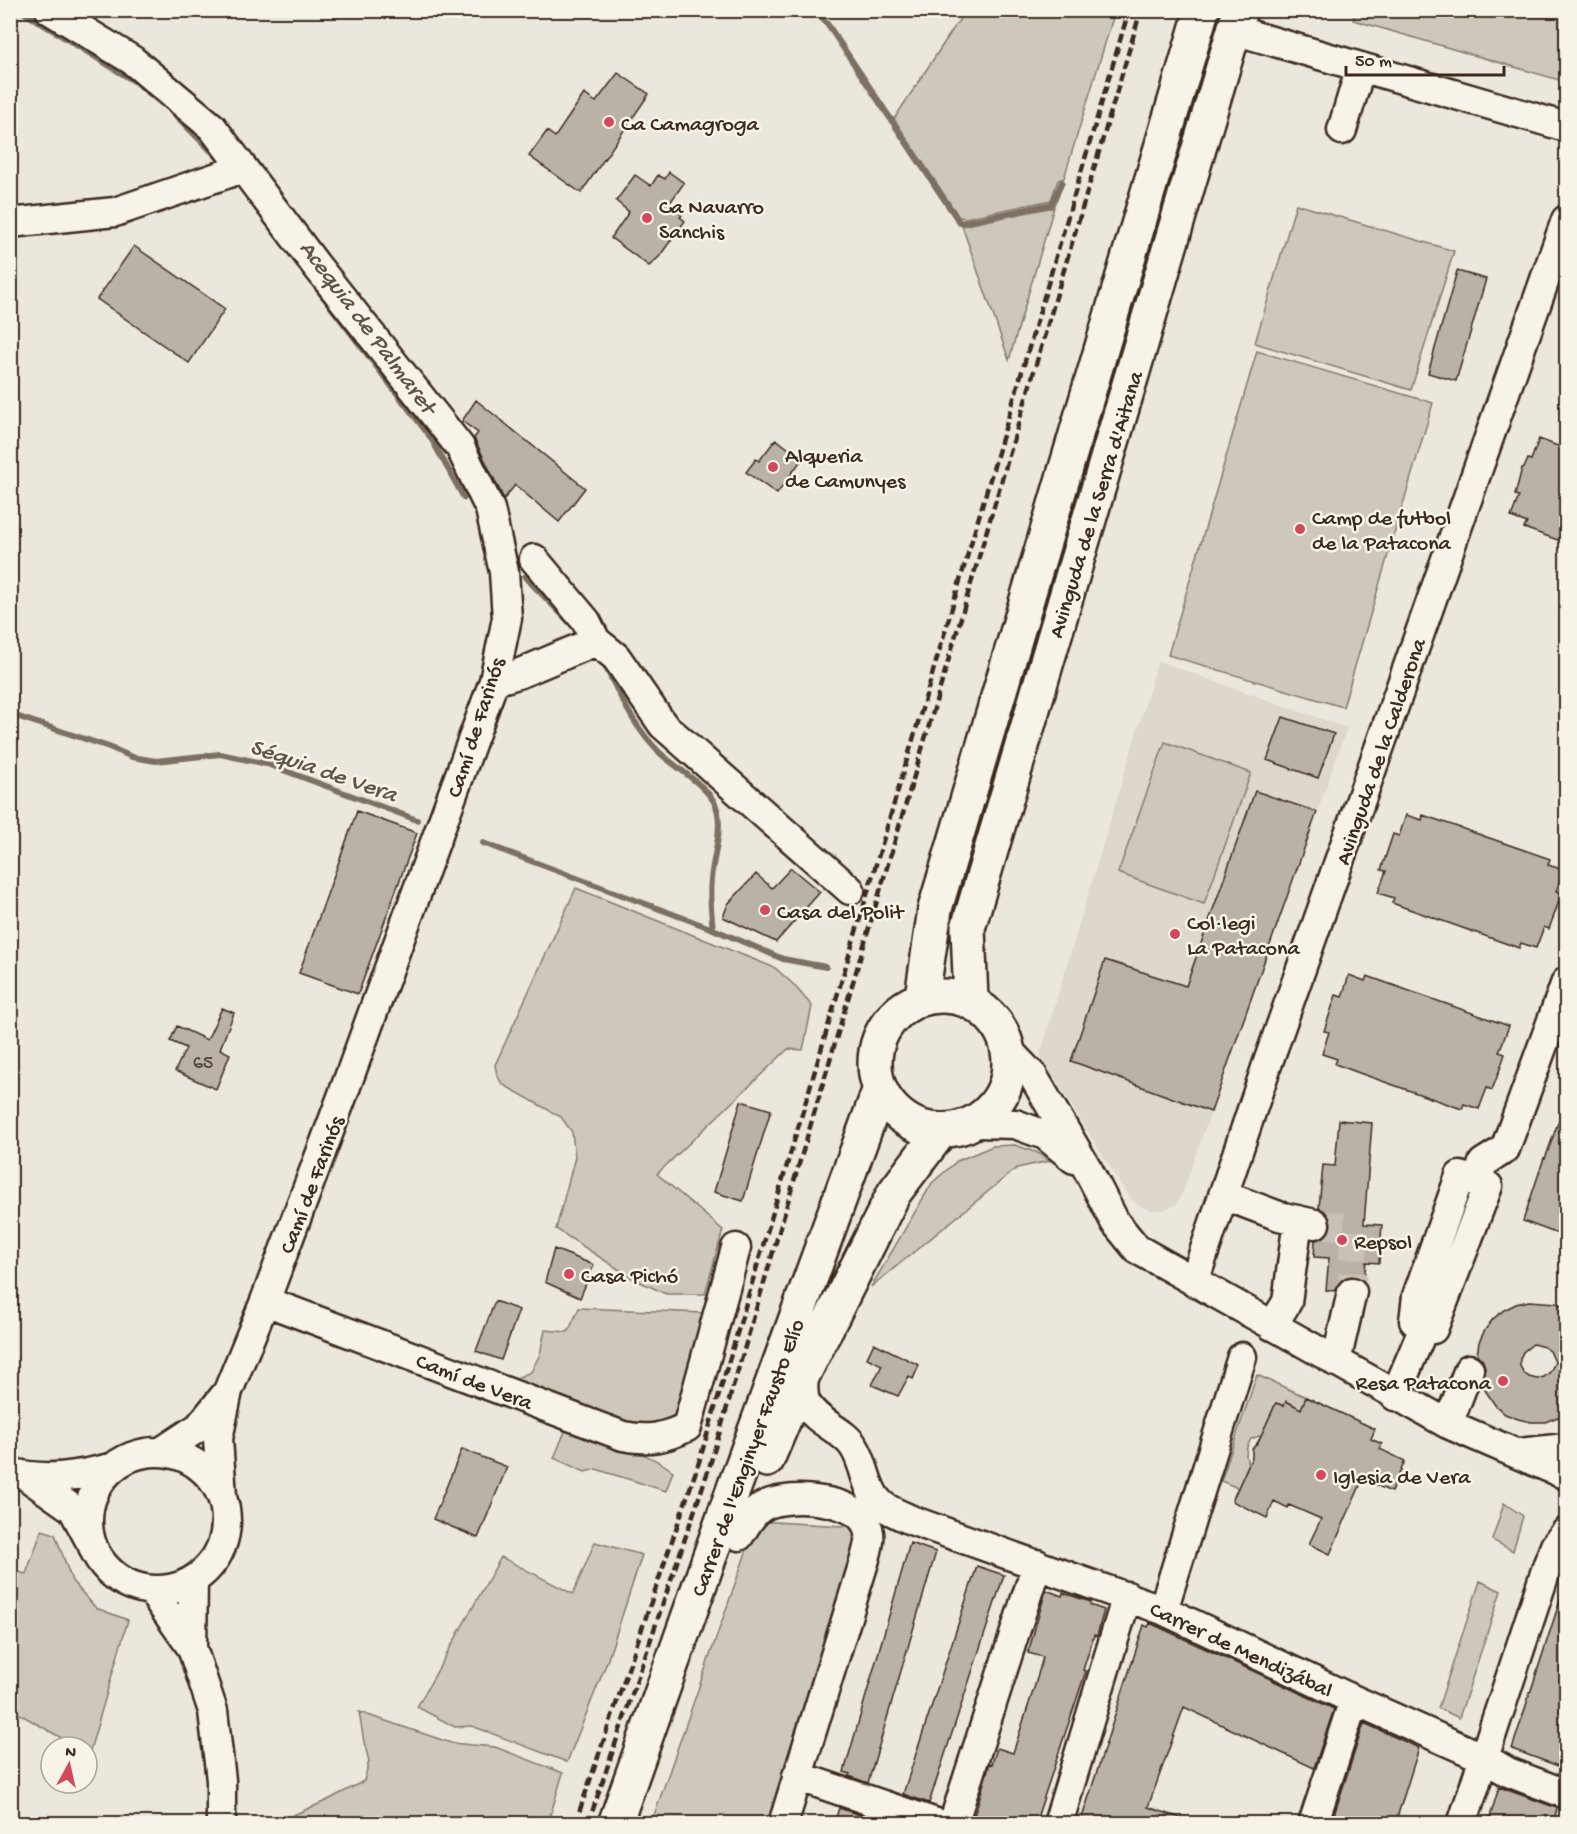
<svg xmlns="http://www.w3.org/2000/svg" width="1577" height="1834" font-family="'Gochi Hand',sans-serif">
<style>
.built{fill:#ddd7cc}
.green{fill:#cec8bc;stroke:#84796d;stroke-width:1.5}
.lines{fill:none;stroke-linecap:round;stroke-linejoin:round}
.stream{stroke:#7c7064;stroke-width:6}
.building{fill:#bab2a7;stroke:#3b2a1e;stroke-width:1.5;fill-rule:evenodd}
.minor-tunnel{stroke:#c9c1b6;stroke-width:28;stroke-dasharray:28 14;stroke-linecap:butt}
.minor-casing{stroke:#3b2a1e;stroke-width:33}
.major-casing{stroke:#3b2a1e;stroke-width:38}
.minor{stroke:#f7f3e8;stroke-width:28}
.major{stroke:#f7f3e8;stroke-width:33}
.rail{stroke:#3b2a1e;stroke-width:4.5;stroke-dasharray:9 4.5;stroke-linecap:butt}
.poi-dot{fill:#d1495b;stroke:#f7f3e8;stroke-width:2}
.labels{text-anchor:middle;stroke-width:5;stroke-linejoin:round;paint-order:stroke}
.number-label{font-size:20px;fill:#5b4c40}
.poi-label{font-size:22px;fill:#3b2a1e;stroke:#f7f3e8;text-anchor:start}
.street-label{font-size:22px;fill:#3b2a1e;stroke:#f7f3e8}
.water-label{font-size:24px;font-style:italic;fill:#615347;stroke:#f7f3e8}
</style>
<rect width="100%" height="100%" fill="#ece7dc"/>
<filter id="ink" filterUnits="userSpaceOnUse"><feTurbulence type="fractalNoise" baseFrequency=".0167" numOctaves="2"/><feDisplacementMap in="SourceGraphic" scale="12" xChannelSelector="R" yChannelSelector="G"/><feConvolveMatrix kernelMatrix="1 2 1 2 8 2 1 2 1" color-interpolation-filters="sRGB"/></filter>
<g filter="url(#ink)">
<path class="built" d="M 1158,661 L 1347,728 L 1183,1191 L 1177,1204 L 1164,1210 L 1150,1210 L 1135,1203 L 1126,1193 L 1040,1055 Z"/>
<path class="green" d="M 1356,10 L 1566,11 L 1566,82 L 1353,20 Z
M 965,11 L 1115,11 L 1064,178 L 1058,180 L 1051,200 L 965,218 L 959,217 L 894,119 Z
M 1296,204 L 1454,251 L 1411,390 L 1255,343 Z
M 1054,207 L 1009,360 L 962,226 Z
M 1257,351 L 1433,403 L 1343,707 L 1168,655 Z
M 1165,742 L 1251,773 L 1204,904 L 1118,873 Z
M 576,888 L 775,968 L 793,984 L 812,1006 L 803,1050 L 788,1049 L 657,1174 L 723,1230 L 705,1294 L 666,1294 L 632,1278 L 556,1229 L 575,1157 L 572,1132 L 561,1117 L 502,1084 L 497,1075 L 495,1065 Z
M 1015,1145 L 1038,1153 L 1049,1161 L 1017,1168 L 871,1287 L 932,1183 L 957,1161 L 993,1146 Z
M 579,1308 L 705,1313 L 681,1420 L 636,1430 L 516,1384 L 516,1378 L 531,1372 L 540,1354 L 545,1330 L 568,1332 Z
M 1257,1375 L 1306,1397 L 1299,1413 L 1294,1411 L 1296,1406 L 1287,1401 L 1284,1406 L 1276,1403 L 1262,1435 L 1251,1439 L 1247,1447 L 1246,1455 L 1248,1465 L 1238,1488 L 1221,1481 Z
M 566,1429 C 602,1440 643,1449 673,1471 L 666,1491 L 596,1469 L 585,1472 L 554,1458 Z
M 1504,1503 L 1523,1516 L 1513,1551 L 1492,1540 Z
M 757,1521 L 860,1527 L 773,1823 L 651,1824 Z
M 42,1530 L 55,1534 L 72,1581 L 96,1608 L 128,1620 L 89,1754 L 87,1747 L 77,1747 L 11,1709 L 10,1606 L 19,1572 L 26,1574 Z
M 595,1542 L 642,1555 L 607,1662 L 567,1762 L 472,1726 L 455,1727 L 417,1707 L 501,1557 L 573,1594 Z
M 1480,1581 L 1501,1591 L 1459,1718 L 1438,1708 Z
M 359,1712 L 451,1743 L 495,1747 L 563,1773 L 548,1823 L 275,1823 L 328,1800 L 364,1781 L 369,1761 L 364,1742 Z"/>
<g class="lines">
<path class="stream" d="M 20,10 L 137,83 L 162,104
M 815,10 L 828,25 L 960,223 L 1052,204 L 1062,182
M 174,114 L 219,159
M 318,290 L 431,438 L 464,498
M 525,577 L 571,624
M 606,668 C 621,698 636,730 660,753 C 675,767 709,787 716,806 C 724,828 713,856 711,879 C 709,896 711,912 713,929
M 10,714 L 109,747 L 132,757 L 156,761 L 220,754 L 267,764 L 417,820
M 483,843 L 713,929 L 783,959 L 826,967"/>
</g>
<path class="building" d="M 618,73 L 649,94 L 581,193 L 529,156 L 547,131 L 555,137 L 584,94 L 596,102 Z
M 669,172 L 684,183 L 669,204 L 682,215 L 680,217 L 685,221 L 659,257 L 649,266 L 611,238 L 629,212 L 616,201 L 635,175 L 651,186 L 658,175 L 665,179 Z
M 134,246 L 225,309 L 189,363 L 97,299 Z
M 1457,271 L 1486,279 L 1456,381 L 1428,373 Z
M 476,400 L 585,488 L 559,522 L 515,485 L 504,499 L 474,438 L 478,433 L 462,421 Z
M 776,439 L 802,459 L 777,494 L 746,472 L 756,459 L 759,461 Z
M 1539,439 L 1566,449 L 1566,543 L 1524,528 L 1527,523 L 1511,517 L 1519,496 L 1515,495 L 1522,468 L 1524,468 L 1528,459 L 1531,460 Z
M 1283,717 L 1334,734 L 1318,778 L 1267,760 Z
M 1255,791 L 1317,812 L 1211,1112 L 1071,1061 L 1105,960 L 1186,986 Z
M 357,811 L 417,833 L 358,994 L 299,973 Z
M 1406,815 L 1422,820 L 1423,815 L 1550,859 L 1548,865 L 1564,870 L 1556,891 L 1562,893 L 1549,929 L 1544,927 L 1536,948 L 1521,943 L 1519,948 L 1392,903 L 1394,898 L 1378,893 L 1386,871 L 1381,870 L 1393,834 L 1399,836 Z
M 791,868 L 820,892 L 776,942 L 723,917 L 728,904 L 756,874 L 772,888 Z
M 1349,975 L 1365,981 L 1367,976 L 1509,1026 L 1499,1052 L 1505,1054 L 1500,1069 L 1492,1090 L 1487,1088 L 1479,1109 L 1464,1104 L 1462,1109 L 1362,1074 L 1335,1064 L 1337,1059 L 1322,1054 L 1329,1032 L 1324,1031 L 1336,995 L 1342,997 Z
M 222,1008 L 234,1013 L 220,1049 L 230,1054 L 216,1089 L 175,1071 L 186,1048 L 170,1041 L 177,1026 L 207,1040 Z
M 741,1101 L 771,1110 L 743,1201 L 714,1192 Z
M 1564,1106 L 1566,1106 L 1566,1237 L 1523,1221 L 1544,1158 L 1545,1159 Z
M 1339,1120 L 1372,1123 L 1364,1224 L 1382,1225 L 1379,1263 L 1366,1262 L 1364,1281 L 1356,1276 L 1347,1276 L 1340,1281 L 1335,1291 L 1326,1290 L 1329,1258 L 1314,1257 L 1315,1240 L 1327,1236 L 1331,1227 L 1331,1220 L 1327,1212 L 1319,1208 L 1323,1165 L 1335,1166 Z
M 554,1249 L 594,1265 L 580,1298 L 545,1282 Z
M 495,1301 L 519,1310 L 501,1360 L 476,1351 Z
M 1529,1301 L 1557,1303 L 1566,1308 L 1566,1414 L 1545,1422 L 1531,1422 L 1518,1419 L 1505,1414 L 1495,1405 L 1481,1384 L 1485,1367 L 1482,1359 L 1477,1355 L 1479,1342 L 1485,1330 L 1493,1319 L 1504,1310 L 1516,1304 ZM 1533,1344 L 1544,1347 L 1550,1351 L 1555,1362 L 1550,1372 L 1544,1377 L 1537,1379 L 1529,1377 L 1524,1373 L 1520,1366 L 1520,1359 L 1523,1352 Z
M 874,1343 L 919,1365 L 913,1379 L 909,1376 L 898,1396 L 872,1385 L 882,1365 L 867,1358 Z
M 1306,1397 L 1375,1429 L 1371,1439 L 1382,1444 L 1380,1449 L 1405,1461 L 1391,1492 L 1363,1479 L 1330,1554 L 1309,1544 L 1321,1519 L 1289,1505 L 1288,1508 L 1274,1501 L 1267,1518 L 1232,1501 L 1252,1457 L 1252,1449 L 1258,1442 L 1276,1403 L 1284,1406 L 1286,1401 L 1301,1409 Z
M 462,1449 L 507,1467 L 478,1538 L 433,1519 Z
M 910,1543 L 936,1552 L 868,1783 L 849,1776 L 850,1774 L 844,1772 Z
M 977,1566 L 1004,1575 L 929,1803 L 903,1794 Z
M 1046,1590 L 1062,1596 L 1063,1593 L 1091,1602 L 1090,1605 L 1104,1610 L 1097,1636 L 1094,1635 L 1083,1670 L 1086,1671 L 1035,1824 L 998,1824 L 974,1816 L 990,1763 L 992,1764 L 997,1748 L 1013,1753 L 1035,1685 L 1043,1657 L 1028,1653 Z
M 1563,1591 L 1566,1592 L 1566,1769 L 1512,1749 Z
M 1150,1623 L 1334,1709 L 1314,1768 L 1184,1707 L 1148,1807 L 1187,1820 L 1187,1824 L 1080,1824 L 1144,1625 L 1148,1627 Z
M 1364,1723 L 1419,1748 L 1395,1824 L 1331,1824 Z
M 1499,1787 L 1557,1808 L 1553,1824 L 1488,1824 Z
M 839,1808 L 886,1824 L 834,1824 Z"/>
<g class="lines">
<path class="minor-tunnel" d="M 1316,1224 L 1354,1227 L 1352,1292"/>
<g class="minor-casing">
<path id="minor" d="M 50,10 L 132,60 L 212,127 L 315,264 L 460,447 L 490,509 L 504,572 L 507,618 L 494,681 L 342,1097 L 265,1301 L 228,1391 L 218,1439 L 222,1496
M 1234,30 L 1566,127
M 1342,130 L 1361,67
M 10,223 L 115,212 L 229,173 L 242,167
M 534,559 L 586,621 L 596,641 L 616,657 L 663,725 L 850,890
M 494,681 L 518,674 L 596,641
M 1007,1049 L 1033,1076 L 1088,1170 L 1115,1222 L 1137,1249 L 1448,1424 L 1566,1475
M 976,1123 L 1015,1124 L 1045,1135 L 1074,1159
M 1223,1195 L 1279,1216 L 1315,1224
M 1194,1282 L 1267,1065 L 1566,220
M 265,1301 L 623,1436 C 649,1441 664,1438 687,1427 L 736,1248
M 1425,1325 L 1414,1321 L 1417,1296 L 1460,1176 L 1477,1182
M 1272,1326 L 1287,1302 L 1298,1220
M 1336,1362 L 1352,1292
M 803,1375 C 804,1384 802,1395 806,1403 C 816,1423 843,1429 854,1447 C 865,1463 865,1488 879,1502 C 886,1510 901,1515 911,1520 L 1163,1610 L 1354,1700 L 1484,1758 L 1508,1772 L 1566,1794
M 1395,1396 L 1425,1325 L 1433,1329 L 1488,1186 L 1477,1182 L 1483,1163 L 1505,1149 L 1566,982
M 1448,1424 L 1469,1369
M 161,1452 L 199,1427 L 226,1394
M88 1521a69 69 0 1 1 138 0a69 69 0 1 1-138 0Z
M 1519,1453 L 1566,1448
M 10,1472 C 45,1482 79,1476 114,1467
M 29,1478 L 73,1509 L 89,1539
M 739,1536 C 746,1525 751,1514 762,1507 C 783,1493 847,1498 863,1519 C 873,1531 869,1545 865,1559 L 783,1824
M 151,1590 L 192,1648 L 213,1711 L 221,1780 L 221,1824
M 1163,1610 L 1242,1357
M 192,1648 L 193,1580
M 797,1776 L 939,1824
M 953,1824 L 1037,1564
M 1058,1824 L 1127,1596
M 1313,1824 L 1354,1700
M 1462,1824 L 1548,1564 L 1555,1546 L 1566,1532"/>
</g>
<g class="major-casing">
<path id="major" d="M875 1063a67 67 0 1 1 134 0a67 67 0 1 1-134 0Z
M 922,997 L 935,909 L 1202,10
M 971,1000 L 968,928 L 1240,10
M 767,1460 L 803,1375 L 894,1193 L 940,1132
M 615,1824 L 734,1488 L 879,1091"/>
</g>
<use href="#minor" class="minor"/>
<use href="#major" class="major"/>
<path class="rail" d="M 575,1824 L 699,1462 L 1129,10
M 588,1824 L 709,1468 L 1141,10"/>
</g>
</g>
<g class="poi-dot">
<circle cx="609" cy="122" r="6"/>
<circle cx="647" cy="218" r="6"/>
<circle cx="773" cy="467" r="6"/>
<circle cx="1300" cy="529" r="6"/>
<circle cx="765" cy="910" r="6"/>
<circle cx="1175" cy="934" r="6"/>
<circle cx="1342" cy="1240" r="6"/>
<circle cx="569" cy="1274" r="6"/>
<circle cx="1503" cy="1381" r="6"/>
<circle cx="1321" cy="1475" r="6"/>
</g>
<g class="labels">
<g class="number-label">
<text x="203" y="1068">65</text>
</g>
<g class="poi-label">
<text x="621" y="130">Ca Camagroga</text>
<text x="659" y="213">Ca Navarro<tspan x="659" dy="25">Sanchis</tspan></text>
<text x="785" y="462">Alqueria<tspan x="785" dy="25">de Camunyes</tspan></text>
<text x="1312" y="524">Camp de futbol<tspan x="1312" dy="25">de la Patacona</tspan></text>
<text x="777" y="918">Casa del Polit</text>
<text x="1187" y="929">Col·legi<tspan x="1187" dy="25">La Patacona</tspan></text>
<text x="1354" y="1248">Repsol</text>
<text x="581" y="1282">Casa Pichó</text>
<text x="1491" y="1389" text-anchor="end">Resa Patacona</text>
<text x="1333" y="1483">Iglesia de Vera</text>
</g>
<g class="street-label">
<text transform="translate(1094 504) rotate(-73)" y="8">Avinguda de la Serra d'Aitana</text>
<text transform="translate(474 727) rotate(-72)" y="8">Camí de Farinós</text>
<text transform="translate(1379 751) rotate(-71)" y="8">Avinguda de la Calderona</text>
<text transform="translate(310 1184) rotate(-69)" y="8">Camí de Farinós</text>
<text transform="translate(475 1380) rotate(21)" y="8">Camí de Vera</text>
<text transform="translate(746 1457) rotate(-70)" y="8">Carrer de l'Enginyer Fausto Elío</text>
<text transform="translate(1242 1648) rotate(25)" y="8">Carrer de Mendizábal</text>
</g>
<g class="water-label">
<text transform="translate(369 326) rotate(53)" y="8">Acequia de Palmaret</text>
<text transform="translate(324 769) rotate(19)" y="8">Séquia de Vera</text>
</g>
</g>
<rect width="1577" height="1834" fill="none" stroke="#f7f3e8" stroke-width="36"/>
<rect x="18" y="18" width="1541" height="1798" fill="none" stroke="#3b2a1e" stroke-width="2" filter="url(#ink)"/>
<g transform="translate(69 1765) rotate(8)"><circle r="28" fill="#f7f3e8" stroke="#aca397" stroke-width="1.5"/>
<path d="M0-4.5L10 22L0 15L-10 22Z" fill="#d1495b"/>
<text y="-9" font-size="16" font-weight="bold" text-anchor="middle" fill="#3b2a1e">N</text>
</g>
<path d="M1346 66v9h158v-9" fill="none" stroke="#3b2a1e" stroke-width="3"/>
<text x="1355" y="66" font-size="18" fill="#3b2a1e" stroke="#f7f3e8" stroke-width="4.5" paint-order="stroke">50 m</text>
</svg>
